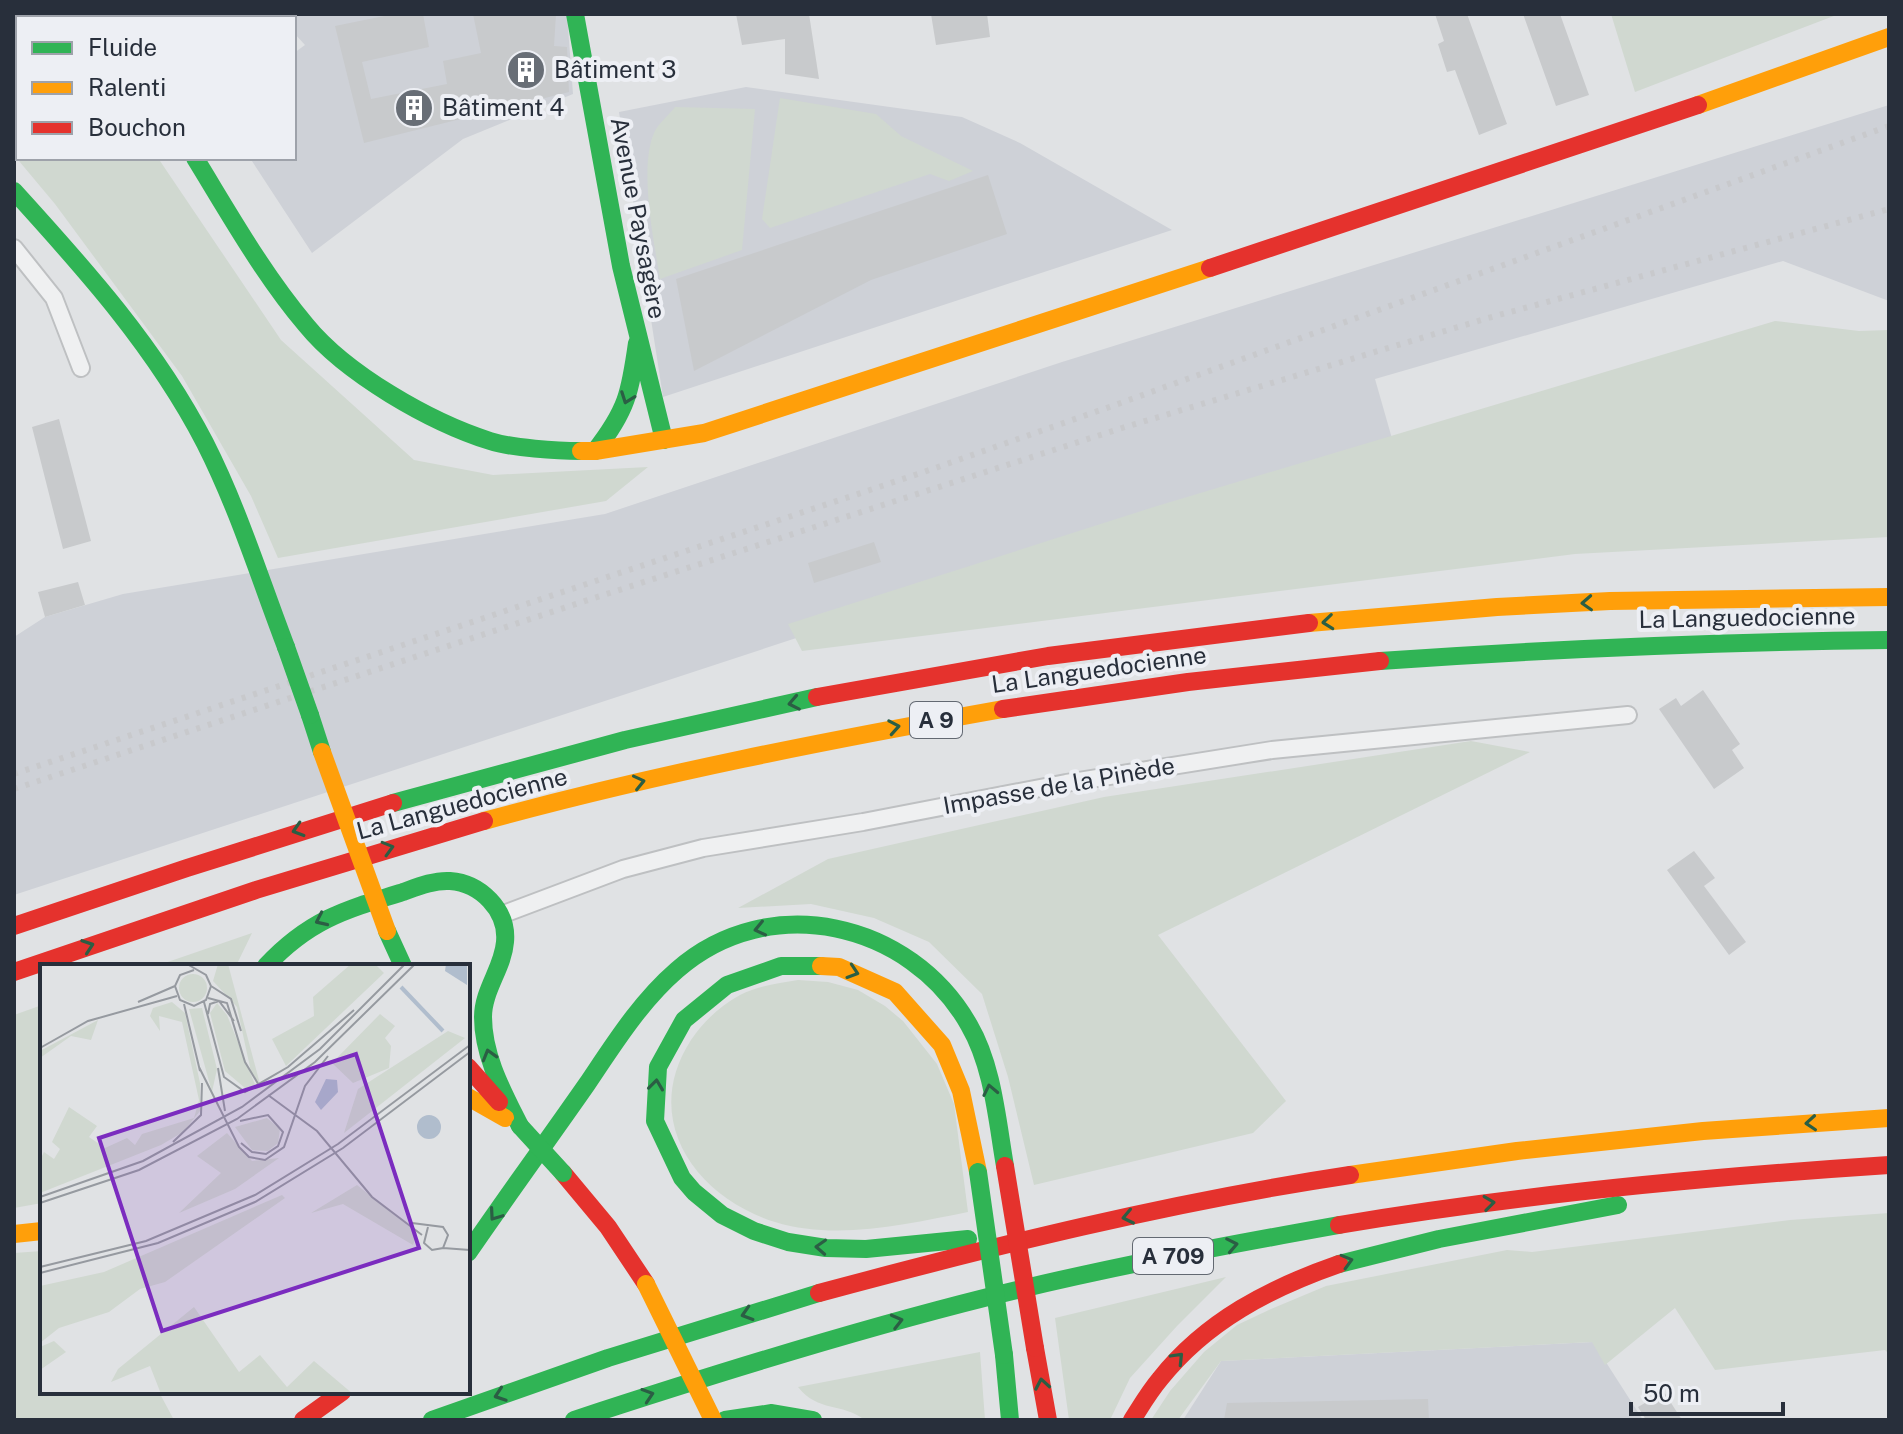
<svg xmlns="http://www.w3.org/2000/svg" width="1903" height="1434" font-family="'Public Sans',sans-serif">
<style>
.built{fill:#ced1d7}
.green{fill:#d0d8d0}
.building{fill:#c8cacc}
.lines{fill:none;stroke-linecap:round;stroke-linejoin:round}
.street-casing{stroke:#bec0c2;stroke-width:20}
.street{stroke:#eff0f1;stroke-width:16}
.fast{stroke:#30b455;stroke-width:18}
.slow{stroke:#ff9f0a;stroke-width:18}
.jam{stroke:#e5322d;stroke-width:18}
.rail{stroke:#c8c9cc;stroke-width:6;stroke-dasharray:4 8;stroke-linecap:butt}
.fast-bridge{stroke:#30b455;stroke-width:18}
.slow-bridge{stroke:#ff9f0a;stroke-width:18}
.jam-bridge{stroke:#e5322d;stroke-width:18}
.oneway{stroke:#2b5e44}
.labels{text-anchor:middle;stroke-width:8;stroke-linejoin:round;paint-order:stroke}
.shield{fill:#edeff4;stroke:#636972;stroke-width:2}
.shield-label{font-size:22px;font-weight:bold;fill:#282f3b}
.poi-label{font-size:24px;fill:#282f3b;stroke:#edeff4;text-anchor:start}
.street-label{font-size:24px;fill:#282f3b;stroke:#edeff4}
.inset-river{fill:none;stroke:#b0bdcd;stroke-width:4}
.inset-road{fill:none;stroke:#969aa0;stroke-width:2}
.view{fill:#7b2cbf;fill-opacity:0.15;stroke:#7b2cbf;stroke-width:4}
.inset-edge{fill:none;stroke:#282f3b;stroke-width:4}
</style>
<rect width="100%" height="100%" fill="#e0e2e4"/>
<path class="built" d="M 275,14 L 567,14 L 573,94 L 463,139 L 312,253 L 250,158 L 294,158 L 294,53 L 305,45 L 294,33 L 294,18 L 279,18 Z
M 746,87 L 962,117 L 1020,143 L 1172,230 L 663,397 L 619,112 Z
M 1889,105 L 1889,301 L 1783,261 L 1375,379 L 1393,442 L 14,895 L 14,637 L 45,617 L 123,594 L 605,514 L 1062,362 Z
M 1593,1342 L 1643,1420 L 1183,1420 L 1221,1361 Z"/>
<path class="green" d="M 1611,14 L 1839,14 L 1635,92 Z
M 18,36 L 18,158 L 158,158 L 281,340 L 414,460 L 493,475 L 648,467 L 606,501 L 278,558 L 251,496 L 182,376 L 55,204 L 14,155 L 14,39 Z
M 780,98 L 876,114 L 901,136 L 973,171 L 949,181 L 930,174 L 770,228 L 762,219 Z
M 675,107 L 755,109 L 742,250 L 660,279 C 654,241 638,166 655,131 C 659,123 669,115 675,107 Z
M 1775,321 L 1859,331 L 1889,330 L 1889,537 L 1575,554 L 802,651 L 788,624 L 1157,506 Z
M 1471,741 L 1530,752 L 1158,935 L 1286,1101 L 1253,1133 L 1034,1185 L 1008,1077 L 982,994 L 929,942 L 874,918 L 811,904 L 738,908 L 828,859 L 1104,797 Z
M 252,933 L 236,966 L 156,966 Z
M 798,980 L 828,982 L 858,990 L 885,1006 L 903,1021 L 937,1064 L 954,1104 L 968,1212 C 907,1224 837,1241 775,1222 C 695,1197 640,1119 691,1040 C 704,1021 720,1006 740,995 C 758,986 778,983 798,980 Z
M 42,1005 L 42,1203 L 14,1208 L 14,1015 Z
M 1889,1213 L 1889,1354 L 1885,1350 L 1715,1370 L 1675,1308 L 1605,1365 L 1592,1342 L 1221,1361 L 1178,1420 L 1151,1420 L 1170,1391 L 1204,1352 L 1237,1325 L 1271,1309 L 1326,1286 L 1507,1250 L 1532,1252 L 1790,1220 Z
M 42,1251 L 42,1392 L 159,1392 L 174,1420 L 14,1420 L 14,1253 Z
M 1226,1277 L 1177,1326 L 1130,1378 L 1110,1420 L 1069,1420 L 1055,1318 Z
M 980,1352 L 985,1420 L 865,1420 C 841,1402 819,1413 798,1387 Z"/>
<path class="building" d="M 394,14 L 423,14 L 429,47 L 362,62 L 371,99 L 447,84 L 443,61 L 481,53 L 473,14 L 556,14 L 554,46 L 567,47 L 569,92 L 364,143 L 335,26 Z
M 736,14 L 809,14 L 819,79 L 785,74 L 785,39 L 742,45 Z
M 931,14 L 987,14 L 990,37 L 936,45 Z
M 1435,14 L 1467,14 L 1507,124 L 1479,135 L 1455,70 L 1447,72 L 1438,44 L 1444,41 Z
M 1523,14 L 1560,14 L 1589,95 L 1556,106 Z
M 988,175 L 1007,234 L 871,280 L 694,371 L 676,279 Z
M 59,419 L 91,541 L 63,549 L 32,427 Z
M 874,542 L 881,562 L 814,583 L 808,563 Z
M 78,582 L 85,605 L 45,617 L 38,592 Z
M 1703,690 L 1740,744 L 1732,750 L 1744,768 L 1714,789 L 1659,709 L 1676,698 L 1681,706 Z
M 1694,851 L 1715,878 L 1704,886 L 1746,942 L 1729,955 L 1667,870 Z
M 1664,1392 L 1682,1420 L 1646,1420 L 1638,1407 Z
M 1428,1399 L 1429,1420 L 1224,1420 L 1227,1403 Z"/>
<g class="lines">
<g class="street-casing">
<path id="street" d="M 14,248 L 54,298 L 81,368
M 501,915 L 623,869 L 703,848 L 863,822 L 1066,783 L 1272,750 L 1628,715"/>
</g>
<use href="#street" class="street"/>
<path class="fast" d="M 575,14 L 621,266 L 664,440
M 195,158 C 230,215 263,274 306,325 C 346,374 430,422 490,441 C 512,448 557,451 581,451
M 14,191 C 85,269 156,348 205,443 C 238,508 260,579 286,647
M 595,451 C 627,410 630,393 637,343
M 1380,661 C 1550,649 1719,642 1889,640
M 310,715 L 322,752
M 393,803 L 625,740 L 817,697
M 387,931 L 403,966
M 266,966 C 309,920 344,910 403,892 C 417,887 434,880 450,881 C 480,883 508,910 505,942 C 503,968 483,990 483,1017 C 483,1056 503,1092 520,1126
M 821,966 L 781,966 L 727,985 L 684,1020 L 658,1067 L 655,1121 L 682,1178 L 694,1192 L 722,1215 L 754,1231 L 788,1242 L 826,1248 L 866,1249 L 968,1239
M 468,1253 C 507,1196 548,1140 587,1084 C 614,1044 640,1002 677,970 C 769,889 911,922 969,1025 C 993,1066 997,1120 1005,1166
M 1339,1264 L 1439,1239 L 1618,1205
M 1004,1355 L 1010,1420
M 432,1420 L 608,1358 L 819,1293
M 574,1420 C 711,1375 848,1332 988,1297 C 1104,1268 1222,1246 1339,1225
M 725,1420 L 772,1413 L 813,1420"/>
<path class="slow" d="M 1698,105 L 1889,37
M 581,451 L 595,451 L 704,433 L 1210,268
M 1309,623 L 1497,607 L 1610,601 L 1889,597
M 484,821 C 655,774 829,740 1003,709
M 821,966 L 839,967 L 895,992 L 942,1045 L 961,1091 L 978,1172
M 468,1097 L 505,1118
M 1350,1175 L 1517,1151 L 1703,1131 L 1889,1118
M 14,1234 L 42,1231"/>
<path class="jam" d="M 74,14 L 83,18
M 109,14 L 114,18
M 1210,268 L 1698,105
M 817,697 L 1048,656 L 1309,623
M 1003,709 L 1188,682 L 1380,661
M 14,926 L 187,868 L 393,803
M 14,972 L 256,890 L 484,821
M 468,1067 L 499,1102
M 563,1173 L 608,1227 L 646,1284
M 1339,1225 C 1521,1194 1705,1177 1889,1165
M 819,1293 C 994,1246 1171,1202 1350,1175
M 1035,1348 L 1048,1420
M 303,1420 L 342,1392
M 1132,1420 C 1141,1406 1149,1392 1160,1379 C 1206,1321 1270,1288 1339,1264"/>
<path class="rail" d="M 14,774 L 918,474 L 1115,405 L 1889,126
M 14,789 L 588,600 L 1122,428 L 1488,318 L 1889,209"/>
<path class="fast-bridge" d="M 286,647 L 310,715
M 520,1126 L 563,1173
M 978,1172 L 1004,1355"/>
<path class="slow-bridge" d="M 322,752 L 387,931
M 646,1284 L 713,1420"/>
<path class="jam-bridge" d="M 1005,1166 L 1035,1348"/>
</g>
<defs><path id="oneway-chevron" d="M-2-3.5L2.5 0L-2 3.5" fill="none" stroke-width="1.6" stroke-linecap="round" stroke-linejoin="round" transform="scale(2)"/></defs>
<g class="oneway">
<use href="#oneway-chevron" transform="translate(627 398) rotate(110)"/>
<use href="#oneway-chevron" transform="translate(1587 603) rotate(177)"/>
<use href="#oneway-chevron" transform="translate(1328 622) rotate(174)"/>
<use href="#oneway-chevron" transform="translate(794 703) rotate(169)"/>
<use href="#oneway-chevron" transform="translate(894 727) rotate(-10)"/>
<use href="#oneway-chevron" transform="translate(639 782) rotate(-13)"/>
<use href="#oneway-chevron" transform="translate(298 830) rotate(163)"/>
<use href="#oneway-chevron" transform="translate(388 848) rotate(-16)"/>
<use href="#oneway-chevron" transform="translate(321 920) rotate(155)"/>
<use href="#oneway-chevron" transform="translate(760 929) rotate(167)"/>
<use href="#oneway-chevron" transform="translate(88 946) rotate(-19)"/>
<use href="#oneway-chevron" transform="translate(853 972) rotate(18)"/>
<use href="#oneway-chevron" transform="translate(489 1055) rotate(-106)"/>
<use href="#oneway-chevron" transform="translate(656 1085) rotate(-83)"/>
<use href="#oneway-chevron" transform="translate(990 1090) rotate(-102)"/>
<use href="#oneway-chevron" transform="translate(1811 1123) rotate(176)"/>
<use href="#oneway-chevron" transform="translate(1489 1203) rotate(-7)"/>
<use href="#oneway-chevron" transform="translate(495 1215) rotate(125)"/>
<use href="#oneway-chevron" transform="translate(1128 1217) rotate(168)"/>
<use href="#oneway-chevron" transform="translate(1232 1245) rotate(-11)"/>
<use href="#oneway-chevron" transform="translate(821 1247) rotate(-177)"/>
<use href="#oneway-chevron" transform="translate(1347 1261) rotate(-16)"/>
<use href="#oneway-chevron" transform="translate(747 1314) rotate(163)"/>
<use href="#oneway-chevron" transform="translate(897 1321) rotate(-14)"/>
<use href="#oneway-chevron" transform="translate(1178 1358) rotate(-46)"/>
<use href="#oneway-chevron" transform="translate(1042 1384) rotate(-100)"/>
<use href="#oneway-chevron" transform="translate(500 1395) rotate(161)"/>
<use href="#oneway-chevron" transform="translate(648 1395) rotate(-18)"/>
</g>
<defs>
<g id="building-disc" transform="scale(2)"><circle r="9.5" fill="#686e76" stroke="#edeff4"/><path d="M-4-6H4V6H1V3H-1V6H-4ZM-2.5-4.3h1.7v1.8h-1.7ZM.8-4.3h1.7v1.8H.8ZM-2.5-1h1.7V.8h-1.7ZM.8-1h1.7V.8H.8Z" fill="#fff"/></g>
</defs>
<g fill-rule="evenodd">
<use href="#building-disc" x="526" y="70"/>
<use href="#building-disc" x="414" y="108"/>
</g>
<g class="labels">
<g class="shield">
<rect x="910" y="702" width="52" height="36" rx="6"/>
<rect x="1133" y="1238" width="80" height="36" rx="6"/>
</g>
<g class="shield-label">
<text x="936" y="728">A 9</text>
<text x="1173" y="1264">A 709</text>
</g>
<g class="poi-label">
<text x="554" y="78">Bâtiment 3</text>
<text x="442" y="116">Bâtiment 4</text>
</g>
<g class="street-label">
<text transform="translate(638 218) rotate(79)" y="8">Avenue Paysagère</text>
<text transform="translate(1747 618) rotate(-1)" y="8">La Languedocienne</text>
<text transform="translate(1099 670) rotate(-8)" y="8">La Languedocienne</text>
<text transform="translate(1059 786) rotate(-10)" y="8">Impasse de la Pinède</text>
<text transform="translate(462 804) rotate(-15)" y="8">La Languedocienne</text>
</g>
</g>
<g transform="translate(40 964)">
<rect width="430" height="430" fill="#e0e2e4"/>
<path d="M 178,0 L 188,0 L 220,120 L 211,108 L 197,43 L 173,17 ZM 311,0 L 335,0 L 344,9 L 246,102 L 232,75 L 274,52 L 273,33 ZM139 24a14 14 0 1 1 28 0a14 14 0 1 1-28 0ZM 132,38 L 145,49 L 160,119 L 160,147 L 143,168 L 121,181 L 0,229 L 0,196 L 4,188 L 14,195 L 20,185 L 12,178 L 29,143 L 57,162 L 49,173 L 65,184 L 87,174 L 95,181 L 102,170 L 154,154 L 159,136 L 142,58 L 119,52 L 120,67 L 110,52 L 113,44 ZM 177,39 L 187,51 L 216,123 L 205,124 L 185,107 L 170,49 ZM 162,44 L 177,105 L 172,128 L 149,45 ZM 340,50 L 355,62 L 345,74 L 351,82 L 349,104 L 313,119 L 292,99 ZM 58,56 L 51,76 L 31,72 L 0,94 L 0,87 ZM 408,67 L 425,74 L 304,169 L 318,125 ZM 227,154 L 240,165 L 238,179 L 228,187 L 212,186 L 195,163 ZM 187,169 L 212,197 L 239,194 L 195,225 L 139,249 L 181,209 L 157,192 ZM 317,221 L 377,269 L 373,281 L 303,240 L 271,249 ZM 242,231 L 245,234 L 125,318 L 100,325 L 69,348 L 19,364 L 0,379 L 0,322 L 64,308 ZM 154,343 L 199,408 L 220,391 L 247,423 L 274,397 L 313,430 L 121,430 L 110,402 L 71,418 L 78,405 ZM 14,377 L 26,388 L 0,406 L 0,383 Z" fill="#d0d8d0"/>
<path d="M 406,0 L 427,0 L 427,21 L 405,7 ZM 286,115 L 297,116 L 298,128 L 281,146 L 275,138 ZM377 163a12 12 0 1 1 24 0a12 12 0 1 1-24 0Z" fill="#b0bdcd"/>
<path class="inset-river" d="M 361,23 L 403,67"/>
<path class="inset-road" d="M 147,0 L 166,11 L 171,22 L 166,36 L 154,42 L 140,36 L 135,22 L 140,11 L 154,6M 171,22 L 191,35 L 201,67M 168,34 L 187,39 L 205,98 L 220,123M 98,38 L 135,22M 164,38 L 184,113 L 205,128 L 248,103 L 314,46M 144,40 L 160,107M 168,50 L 170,40 L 179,37 L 194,57M 0,84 L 48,57 L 137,32M 159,103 L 199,183 L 209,193 L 225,196 L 244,183 L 265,122 L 288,92M 178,104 L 185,147M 228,131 L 277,167 L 332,233 L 382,271M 200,157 L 228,151 L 243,168 L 238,182 L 226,190 L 212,188 L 201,179M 133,178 L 161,151 L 162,119M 0,233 L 103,197 L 202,143 L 280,85 L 365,0M 0,239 L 99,206 L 197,155 L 275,98 L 375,0M 372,259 L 403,263 L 408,271 L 403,284 L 392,286 L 384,279 L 388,263M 403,284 L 430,286M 0,303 L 106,277 L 215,231 L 298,180 L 430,81M 0,309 L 118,279 L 215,238 L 303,184 L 430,88"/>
<path class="view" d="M 316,90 L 379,284 L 122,367 L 59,174 Z"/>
<rect width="430" height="430" class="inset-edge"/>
</g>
<rect width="1903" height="1434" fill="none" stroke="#282f3b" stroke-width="32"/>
<rect x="16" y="16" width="280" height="144" fill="#edeff4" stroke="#9ea2aa" stroke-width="2"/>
<rect x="32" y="42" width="40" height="12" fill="#30b455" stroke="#9ea2aa" stroke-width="2"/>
<text x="88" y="56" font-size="24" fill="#282f3b">Fluide</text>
<rect x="32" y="82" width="40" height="12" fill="#ff9f0a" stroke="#9ea2aa" stroke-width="2"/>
<text x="88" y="96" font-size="24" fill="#282f3b">Ralenti</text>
<rect x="32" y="122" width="40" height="12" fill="#e5322d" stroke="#9ea2aa" stroke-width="2"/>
<text x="88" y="136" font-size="24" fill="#282f3b">Bouchon</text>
<path d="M1631 1402v12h152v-12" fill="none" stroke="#282f3b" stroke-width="4"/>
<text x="1643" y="1402" font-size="24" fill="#282f3b" stroke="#edeff4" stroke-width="6" paint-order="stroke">50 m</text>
</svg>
